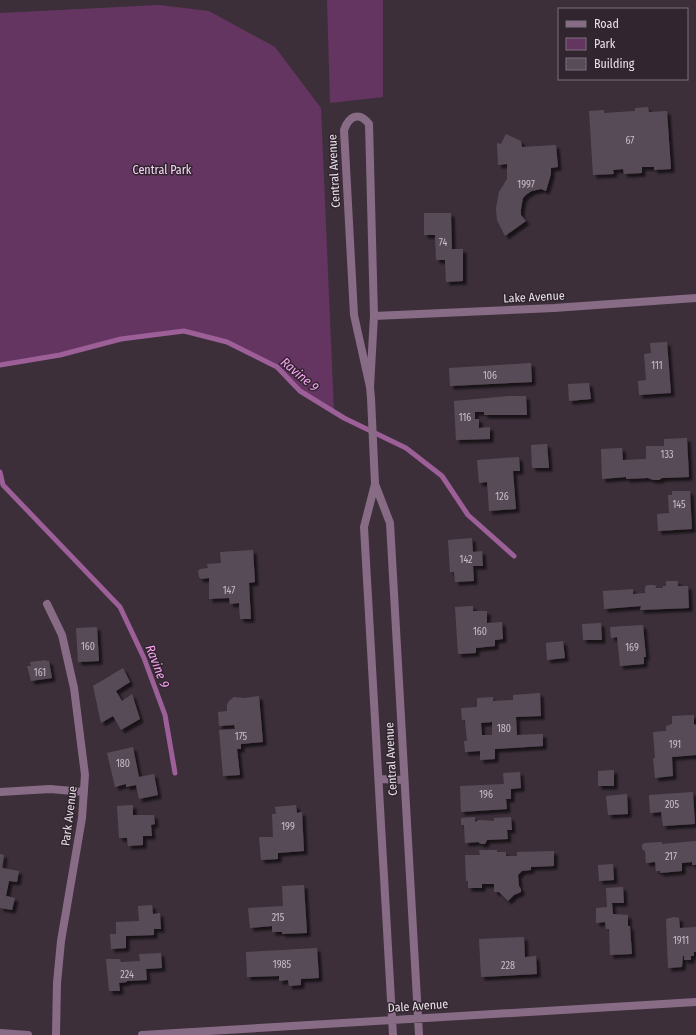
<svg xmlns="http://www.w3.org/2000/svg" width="696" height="1035" font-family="'Fira Sans Condensed',sans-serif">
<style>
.green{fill:#653561}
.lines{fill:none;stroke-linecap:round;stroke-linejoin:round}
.stream{stroke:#9d5f98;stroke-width:5}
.building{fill:#594c58;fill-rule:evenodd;filter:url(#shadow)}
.minor{stroke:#886c85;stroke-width:8}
.labels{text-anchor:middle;stroke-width:3;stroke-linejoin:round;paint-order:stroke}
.number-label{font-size:10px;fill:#c6bcc5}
.park-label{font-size:12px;fill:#f9d6f5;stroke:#312530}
.street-label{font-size:12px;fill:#eae2e9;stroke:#312530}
.water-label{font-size:13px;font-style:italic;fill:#fba5f4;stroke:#312530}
</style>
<defs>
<filter id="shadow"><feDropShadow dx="3.5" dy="3.5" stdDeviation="1" flood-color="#0009"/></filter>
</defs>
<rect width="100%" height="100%" fill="#3c2f3a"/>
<path class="green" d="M 327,0 L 383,0 L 383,97 L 330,103 Z
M 159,5 L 209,11 L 275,47 L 321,108 L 334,413 L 300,391 L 277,367 L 227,342 L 184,331 L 121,339 L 60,355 L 0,365 L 0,13 Z"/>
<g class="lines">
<path class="stream" d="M 0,365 L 60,355 L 121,339 L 184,331 L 227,342 L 277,367 L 300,391 L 344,418 L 406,448 L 442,476 L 468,515 L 514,556
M 0,472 L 3,485 L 120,607 L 144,658 L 165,715 L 175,773"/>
</g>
<path class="building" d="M 648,107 L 649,112 L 667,111 L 671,169 L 654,170 L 654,167 L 642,167 L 642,173 L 624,174 L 623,169 L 613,170 L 614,174 L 593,175 L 589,111 L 604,110 L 604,113 L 635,111 L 635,108 Z
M 506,134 L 521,141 L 522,147 L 556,145 L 558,167 L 551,168 L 551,174 L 546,191 L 541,189 L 532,191 L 527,194 L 523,198 L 521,209 L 521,215 L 526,221 L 505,236 L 497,220 L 496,208 L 499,192 L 507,179 L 507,164 L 498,165 L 497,143 L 501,144 Z
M 424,213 L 451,213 L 452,249 L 463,249 L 463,281 L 446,282 L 445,260 L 436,260 L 435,235 L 424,235 Z
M 667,342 L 671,393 L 639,395 L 638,381 L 646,380 L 644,354 L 651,353 L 650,343 Z
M 531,363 L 532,382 L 450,386 L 449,368 Z
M 589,383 L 591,399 L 569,401 L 568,384 Z
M 509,396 L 526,396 L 527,415 L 484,415 L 484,412 L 475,412 L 475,419 L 479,419 L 479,428 L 490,427 L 490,439 L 456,440 L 454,401 Z
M 687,438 L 689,477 L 662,478 L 659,480 L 653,480 L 648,478 L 626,479 L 626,477 L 602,479 L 601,449 L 622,448 L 623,460 L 646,459 L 646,446 L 664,446 L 664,439 Z
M 547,444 L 549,468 L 532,468 L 531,445 Z
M 519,457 L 520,471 L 513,471 L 516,509 L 489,511 L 487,482 L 479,483 L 477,460 Z
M 672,491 L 690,491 L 692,529 L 658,531 L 657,514 L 669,513 L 668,495 L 672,495 Z
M 472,538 L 473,552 L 482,551 L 483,566 L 473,566 L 474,581 L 455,582 L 454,572 L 450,572 L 448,540 Z
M 253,550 L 255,582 L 249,583 L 251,619 L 240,619 L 239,603 L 230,604 L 229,598 L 209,599 L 209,578 L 201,579 L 199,577 L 198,571 L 200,569 L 208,568 L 207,564 L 221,563 L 220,552 Z
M 666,581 L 678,581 L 678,586 L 688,586 L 689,608 L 640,610 L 641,606 L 604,609 L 603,591 L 633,589 L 633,594 L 645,593 L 645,587 L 647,585 L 654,585 L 656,586 L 656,588 L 663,588 L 663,586 L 666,586 Z
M 473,606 L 473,611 L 487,611 L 487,623 L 502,622 L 503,639 L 495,640 L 495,646 L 476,648 L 476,653 L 458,654 L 455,607 Z
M 601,623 L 602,640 L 583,640 L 582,624 Z
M 643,625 L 646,657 L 644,657 L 644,664 L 620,666 L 617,637 L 611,638 L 610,627 Z
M 97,627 L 99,661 L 78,662 L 76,628 Z
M 563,641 L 565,658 L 547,660 L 546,643 Z
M 46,660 L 46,661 L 49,661 L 52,678 L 31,681 L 27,666 L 31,666 L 30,662 Z
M 123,668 L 130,682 L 116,691 L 122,701 L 132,694 L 140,719 L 121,730 L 113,716 L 101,723 L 93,686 Z
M 540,693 L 541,716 L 516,717 L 517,735 L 543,734 L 543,746 L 495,749 L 495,759 L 480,760 L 480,751 L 465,752 L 464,741 L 467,741 L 465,720 L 462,720 L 461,708 L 477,707 L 477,698 L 493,697 L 493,701 L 513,700 L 513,695 ZM 492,722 L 492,735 L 482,735 L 481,723 Z
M 259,696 L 263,742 L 241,744 L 241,749 L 237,749 L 240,775 L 223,776 L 219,730 L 235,729 L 234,725 L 219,726 L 218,712 L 227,711 L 227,705 L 229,701 L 234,697 L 245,698 Z
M 694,715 L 694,724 L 696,725 L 696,755 L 672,757 L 673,776 L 655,778 L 653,758 L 655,758 L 653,732 L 666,731 L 666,726 L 672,724 L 672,716 Z
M 133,747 L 139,777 L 154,774 L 158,795 L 139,799 L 136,785 L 126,787 L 126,784 L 115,787 L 107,753 Z
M 614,770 L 614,786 L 598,786 L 598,771 Z
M 520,772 L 521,788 L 511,789 L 511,799 L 506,799 L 507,809 L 461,812 L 460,786 L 504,784 L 503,773 Z
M 693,792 L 695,824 L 663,826 L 661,812 L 650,813 L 649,795 Z
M 627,794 L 628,814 L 608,815 L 606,796 Z
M 133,805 L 133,815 L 154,815 L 155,824 L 151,825 L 152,836 L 143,836 L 143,845 L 128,846 L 127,838 L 119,838 L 117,806 Z
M 296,805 L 297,813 L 302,812 L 304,851 L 278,853 L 278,859 L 261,860 L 259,837 L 273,837 L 272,814 L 276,814 L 275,807 Z
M 475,817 L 475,822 L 479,820 L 494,821 L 494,818 L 511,817 L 512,830 L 507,830 L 508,839 L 487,840 L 485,844 L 481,844 L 478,842 L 465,843 L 464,825 L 461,825 L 461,818 Z
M 696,841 L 696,865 L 692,865 L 692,862 L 682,863 L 682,871 L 660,873 L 660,871 L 656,871 L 655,862 L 646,863 L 645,851 L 642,849 L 642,845 L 644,843 L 662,842 L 662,844 Z
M 479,850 L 497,850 L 497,852 L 506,852 L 506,856 L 517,856 L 517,852 L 554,851 L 554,866 L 531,867 L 531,870 L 522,871 L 518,875 L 519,886 L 521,889 L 521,892 L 514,895 L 508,901 L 499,892 L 494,892 L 494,884 L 482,884 L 482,888 L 468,888 L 468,881 L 466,881 L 465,855 L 480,855 Z
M 0,854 L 4,855 L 2,868 L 19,871 L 17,882 L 9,881 L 6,896 L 15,898 L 12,910 L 0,908 Z
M 613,864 L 614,880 L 599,881 L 598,865 Z
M 304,885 L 307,933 L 282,934 L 282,932 L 272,932 L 272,926 L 250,928 L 248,908 L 283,906 L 282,886 Z
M 623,887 L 624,903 L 612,903 L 613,914 L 628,915 L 628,926 L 630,926 L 632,954 L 610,955 L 609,929 L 606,929 L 605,922 L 596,923 L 596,908 L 607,907 L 606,888 Z
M 152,905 L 153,914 L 160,913 L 161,929 L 154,929 L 154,935 L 126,936 L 126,948 L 111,949 L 110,934 L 116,934 L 116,922 L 139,921 L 138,906 Z
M 674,917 L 679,918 L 680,928 L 696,927 L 696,952 L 694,952 L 694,956 L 691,956 L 691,960 L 684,960 L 684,956 L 683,956 L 682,967 L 668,968 L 666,919 Z
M 524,937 L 525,957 L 536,956 L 537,974 L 481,977 L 479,939 Z
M 317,948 L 319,978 L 301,979 L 301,985 L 289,986 L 288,980 L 279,981 L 279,976 L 247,977 L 246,952 Z
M 161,953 L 162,968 L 146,969 L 147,980 L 127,981 L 127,982 L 119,983 L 120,991 L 109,991 L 106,959 L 120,959 L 121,962 L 140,961 L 139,954 Z"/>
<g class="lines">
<path class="minor" d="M 374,316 L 554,308 L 696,298
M 370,387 L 374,316 L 369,124 C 359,111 349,116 344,130 L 354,315 L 370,387 L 371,398 L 375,484 L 364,527 L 393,1035
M 375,484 L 390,523 L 419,1035
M 47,604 L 62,635 L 74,688 L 85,775 L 82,818 L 61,941 L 57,983 L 56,1035
M 379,779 L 404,780
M 0,792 L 50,789 L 84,792
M 0,1033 L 28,1035
M 142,1035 L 696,1002"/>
</g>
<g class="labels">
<g class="number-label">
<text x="630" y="144">67</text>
<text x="526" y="188">1997</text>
<text x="443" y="246">74</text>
<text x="657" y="369">111</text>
<text x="490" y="379">106</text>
<text x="465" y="421">116</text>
<text x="667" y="458">133</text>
<text x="502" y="500">126</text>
<text x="679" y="508">145</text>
<text x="466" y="563">142</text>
<text x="229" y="594">147</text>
<text x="480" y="635">160</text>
<text x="88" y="650">160</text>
<text x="632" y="651">169</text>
<text x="40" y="676">161</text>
<text x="504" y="732">180</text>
<text x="241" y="740">175</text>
<text x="675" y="748">191</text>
<text x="123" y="767">180</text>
<text x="486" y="798">196</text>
<text x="672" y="808">205</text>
<text x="288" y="830">199</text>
<text x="671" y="860">217</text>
<text x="278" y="921">215</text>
<text x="681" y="944">1911</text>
<text x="282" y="968">1985</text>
<text x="508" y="969">228</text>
<text x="127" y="978">224</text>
</g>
<g class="park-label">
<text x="162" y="174">Central Park</text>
</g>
<g class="street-label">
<text transform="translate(334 171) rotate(-93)" y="4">Central Avenue</text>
<text transform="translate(534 297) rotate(-3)" y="4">Lake Avenue</text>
<text transform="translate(391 759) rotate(-93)" y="4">Central Avenue</text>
<text transform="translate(69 816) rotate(-83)" y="4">Park Avenue</text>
<text transform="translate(418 1006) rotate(-4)" y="4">Dale Avenue</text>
</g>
<g class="water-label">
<text transform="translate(300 374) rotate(40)" y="5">Ravine 9</text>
<text transform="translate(158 666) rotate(69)" y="5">Ravine 9</text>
</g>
</g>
<rect x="558" y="8" width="130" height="72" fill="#312530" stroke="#7b717a"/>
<rect x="566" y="21" width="20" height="6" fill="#886c85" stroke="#7b717a"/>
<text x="594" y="28" font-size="12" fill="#eae2e9">Road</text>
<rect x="566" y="38" width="20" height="12" fill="#653561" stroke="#7b717a"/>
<text x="594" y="48" font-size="12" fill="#eae2e9">Park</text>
<rect x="566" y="58" width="20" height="12" fill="#594c58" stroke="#7b717a"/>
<text x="594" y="68" font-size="12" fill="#eae2e9">Building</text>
</svg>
